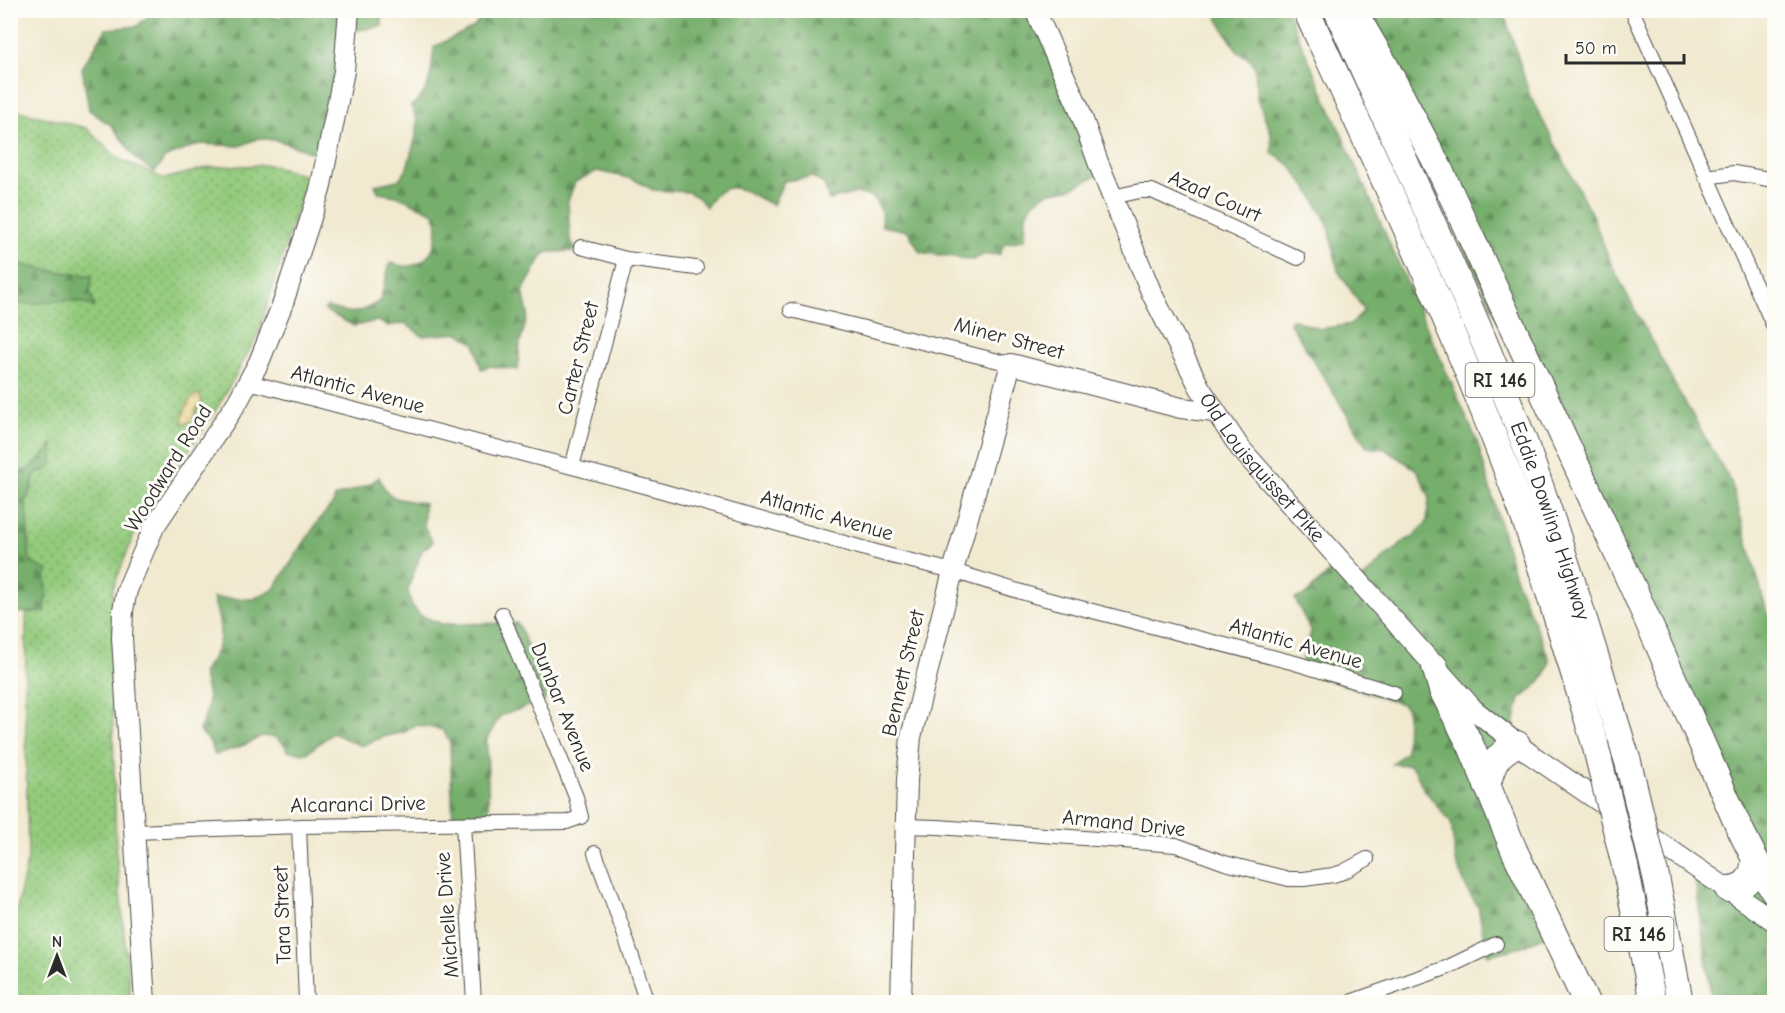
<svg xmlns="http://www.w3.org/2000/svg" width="1785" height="1013" font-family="'Comic Neue',sans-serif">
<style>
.grass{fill:url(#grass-dots);stroke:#5f7a54;stroke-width:1.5}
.forest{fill:url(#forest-firs);stroke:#506c4c;stroke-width:1.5}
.sand{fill:url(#sand-dots);stroke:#8c8264;stroke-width:1.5}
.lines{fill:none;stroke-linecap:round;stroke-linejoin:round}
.street-casing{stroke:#494844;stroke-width:16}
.secondary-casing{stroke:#494844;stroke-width:22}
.highway-casing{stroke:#494844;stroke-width:28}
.street{stroke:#fff;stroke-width:14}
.secondary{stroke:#fff;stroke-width:20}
.highway{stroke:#fff;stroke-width:26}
.highway-bridge-casing{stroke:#494844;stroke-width:28;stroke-linecap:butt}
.highway-bridge{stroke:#fff;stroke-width:26}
.labels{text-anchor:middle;stroke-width:6;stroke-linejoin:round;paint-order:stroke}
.shield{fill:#fdfcf7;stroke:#6a6a68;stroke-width:1.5}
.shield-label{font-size:20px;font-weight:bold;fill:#2b2b2b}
.street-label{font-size:21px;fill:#2b2b2b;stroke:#fdfcf7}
</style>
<defs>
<pattern id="grass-dots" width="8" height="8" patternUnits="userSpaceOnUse" patternTransform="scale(1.5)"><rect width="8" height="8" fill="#93ca7c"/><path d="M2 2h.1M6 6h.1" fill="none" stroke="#78a466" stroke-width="1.8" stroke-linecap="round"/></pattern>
<pattern id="forest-firs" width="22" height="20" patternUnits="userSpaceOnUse" patternTransform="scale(1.5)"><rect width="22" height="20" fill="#76ae6c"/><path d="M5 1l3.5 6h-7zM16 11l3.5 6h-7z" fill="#618e59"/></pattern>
<pattern id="sand-dots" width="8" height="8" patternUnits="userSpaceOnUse" patternTransform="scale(1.5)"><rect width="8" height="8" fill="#eeda9e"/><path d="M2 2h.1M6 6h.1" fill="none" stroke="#cb8" stroke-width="1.8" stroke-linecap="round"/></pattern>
</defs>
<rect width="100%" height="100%" fill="#fdfcf7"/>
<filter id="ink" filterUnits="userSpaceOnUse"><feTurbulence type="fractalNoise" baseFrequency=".0167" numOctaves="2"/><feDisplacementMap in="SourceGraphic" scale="12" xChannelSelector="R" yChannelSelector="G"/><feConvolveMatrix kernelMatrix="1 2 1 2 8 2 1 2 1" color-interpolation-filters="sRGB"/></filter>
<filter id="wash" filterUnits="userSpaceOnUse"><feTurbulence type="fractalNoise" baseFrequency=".008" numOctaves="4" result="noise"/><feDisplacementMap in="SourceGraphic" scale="24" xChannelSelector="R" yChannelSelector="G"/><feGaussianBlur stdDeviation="1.35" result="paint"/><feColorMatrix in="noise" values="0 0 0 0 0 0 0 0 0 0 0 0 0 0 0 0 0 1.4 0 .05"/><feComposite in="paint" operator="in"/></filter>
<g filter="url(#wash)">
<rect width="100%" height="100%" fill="#f1e9d0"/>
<path class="grass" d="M 11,109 L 86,128 L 119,159 L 165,179 L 210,167 L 270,165 L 307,176 L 258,335 L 217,408 L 138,525 L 113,588 L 113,725 L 116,852 L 131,1002 L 11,1002 L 11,935 L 28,858 L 25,693 L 27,581 L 11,533 Z"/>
<path class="forest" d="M 154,11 L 252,11 L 278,18 L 293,11 L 381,11 L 382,26 L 348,32 L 326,158 L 280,141 L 259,138 L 240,146 L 199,144 L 164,158 L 160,166 L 154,172 L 136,159 L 112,126 L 89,110 L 82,68 L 106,29 L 137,26 Z
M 486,11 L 1036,11 L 1102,173 L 1070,189 L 1047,193 L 1034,202 L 1026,214 L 1025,239 L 1004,244 L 1000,254 L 983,255 L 973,260 L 920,252 L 908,231 L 882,226 L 881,210 L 873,197 L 856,193 L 829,200 L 824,184 L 812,177 L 784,181 L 773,205 C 745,193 729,172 706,207 L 699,198 L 688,192 L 653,190 L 633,179 L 597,171 L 575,182 L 568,201 L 570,241 L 578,251 L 548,252 L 543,255 L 523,291 L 528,314 L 520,343 L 518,370 L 490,366 L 481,369 L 475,344 L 459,333 L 422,336 L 405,323 L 388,326 L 377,321 L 354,326 L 324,310 L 327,307 C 352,315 358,315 380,301 L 390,263 C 396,264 404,267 409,266 C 435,263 441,232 434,213 L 397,196 L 379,193 L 375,185 L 398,180 L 406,171 L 416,136 L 417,120 L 411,106 C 431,93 432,69 434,47 L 474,27 Z
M 1217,11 L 1287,11 L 1477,441 L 1514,574 L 1550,661 C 1546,679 1534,689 1520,699 L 1515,719 L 1514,745 L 1510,750 L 1488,750 L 1487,781 L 1547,936 L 1514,949 L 1487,955 L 1478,906 L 1468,892 L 1456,862 L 1451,823 L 1423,788 L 1415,770 L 1410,765 L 1392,764 L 1406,752 L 1407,709 L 1402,704 L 1310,674 L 1300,669 L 1311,632 L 1295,599 L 1305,595 L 1336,566 L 1356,585 L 1387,555 L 1398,548 L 1402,542 L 1413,537 L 1427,522 L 1429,496 L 1417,470 L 1385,449 L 1367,447 L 1290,323 L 1292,319 L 1320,329 L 1352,324 L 1364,310 L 1338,271 L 1329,227 L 1312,195 L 1290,165 L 1272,153 L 1271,133 L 1257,98 L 1255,68 L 1251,60 L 1238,52 L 1218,20 Z
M 1354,11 L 1498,11 L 1507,22 L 1530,96 L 1592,215 L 1612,266 L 1675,385 L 1731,482 L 1765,605 L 1774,627 L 1774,1002 L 1712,1002 L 1694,871 L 1740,893 L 1758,892 L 1760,883 Z
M 11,262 L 47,270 L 92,276 L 90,293 L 95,307 C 83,303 71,299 58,301 C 41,302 27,307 11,302 Z
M 53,444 L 52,465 L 45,471 L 36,472 L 26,503 L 30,562 L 49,571 L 45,576 L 48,596 L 45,599 L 45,612 L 11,613 L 11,471 C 29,477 43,456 53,444 Z
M 379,477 C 389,503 400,499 424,503 L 424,526 L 433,542 L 422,550 L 408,589 L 411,604 L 420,615 L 442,624 L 517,623 L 520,627 L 545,692 L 546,700 L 500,716 L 487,739 L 489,824 L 453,826 L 450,743 L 443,730 L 416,725 L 405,732 L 383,737 L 361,746 L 333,733 L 307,753 L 287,751 L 285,745 L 275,737 L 261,736 L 247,744 L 215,755 L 210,742 L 199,730 C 211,706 210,698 202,673 C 225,644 223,632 213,598 L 253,599 L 273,590 L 319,520 L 333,504 L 335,497 L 370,484 Z"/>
<path class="sand" d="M 195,395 L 199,395 L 202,401 L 197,408 L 192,421 L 183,424 C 181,415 188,401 195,395 Z"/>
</g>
<g filter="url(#ink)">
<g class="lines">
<g class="street-casing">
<path id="street" d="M 1632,10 L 1774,327
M 1706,177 L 1734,173 L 1774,180
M 1112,197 L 1140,191 L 1152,191 L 1298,258
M 581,247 L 626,259 L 696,268
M 791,310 L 1011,364
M 249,382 L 648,487 L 887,555 L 953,571 L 1038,597 L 1295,663 L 1394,693
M 572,467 L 626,259
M 463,824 L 474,1002
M 299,826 L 306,1002
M 905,826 L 938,827 L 1176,845 L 1225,863 L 1289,879 L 1304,879 L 1333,875 L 1343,872 L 1367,859
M 134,832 L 299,826 L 567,822 L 581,817 L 576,797 L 502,614
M 595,853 L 622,927 L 647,1002
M 1350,1002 L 1446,968 L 1496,944"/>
</g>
<g class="secondary-casing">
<g id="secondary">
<path id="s1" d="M 1035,10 L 1078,106 L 1098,162 L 1152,294 L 1200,388 L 1240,448 L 1473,709 L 1530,754 L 1774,921"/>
<path d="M 145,1002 L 122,638 L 123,610 L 127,590 L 154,527 L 238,401 L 259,362 L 283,303 L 320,190 L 344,71 L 349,10"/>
<path d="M 901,1002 L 907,780 L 911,737 L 953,571 L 1011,364 L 1181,408 L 1214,412"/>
</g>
</g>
<g class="highway-casing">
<g id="highway">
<path d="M 1306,10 C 1383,176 1461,342 1523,514 C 1550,590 1572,667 1595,744"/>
<path id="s2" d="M 1337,10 C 1397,146 1461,280 1515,418 C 1559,531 1592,647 1628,762"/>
<path d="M 1353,10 L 1385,65 L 1439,168 L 1635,592 L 1737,823 L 1762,873 L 1774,891"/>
<path d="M 1435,667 L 1442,690 L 1471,746 L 1514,850 L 1586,1002"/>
<path d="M 1487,786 C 1493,764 1495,755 1517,744"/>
<path d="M 1625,866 L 1653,1002"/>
<path d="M 1656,877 L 1680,1002"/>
<path d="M 1728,889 C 1747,888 1753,877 1755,859"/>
</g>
</g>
<use href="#street" class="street"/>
<use href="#secondary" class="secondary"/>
<use href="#highway" class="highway"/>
<g class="highway-bridge-casing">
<path id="highway-bridge" d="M 1595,744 L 1625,866
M 1628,762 L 1656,877"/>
</g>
<use href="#highway-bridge" class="highway-bridge"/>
</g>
</g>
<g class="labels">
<g class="shield">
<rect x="1465.5" y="363" width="69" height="34" rx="4.5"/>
<rect x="1604.5" y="917" width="69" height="34" rx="4.5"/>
</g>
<g class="shield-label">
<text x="1500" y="387">RI 146</text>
<text x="1639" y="941">RI 146</text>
</g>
<g class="street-label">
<text transform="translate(1215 196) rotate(24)" y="7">Azad Court</text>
<text transform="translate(1009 338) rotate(15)" y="7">Miner Street</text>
<text transform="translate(578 358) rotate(-76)" y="7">Carter Street</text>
<text transform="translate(358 389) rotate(15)" y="7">Atlantic Avenue</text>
<text dy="7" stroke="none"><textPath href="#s1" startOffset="514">Old Louisquisset Pike</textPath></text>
<text transform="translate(168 468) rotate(-58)" y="7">Woodward Road</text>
<text transform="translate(827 515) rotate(16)" y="7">Atlantic Avenue</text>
<text dy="7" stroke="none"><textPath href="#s2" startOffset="554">Eddie Dowling Highway</textPath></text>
<text transform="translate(1296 643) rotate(16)" y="7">Atlantic Avenue</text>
<text transform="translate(903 673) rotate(-77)" y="7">Bennett Street</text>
<text transform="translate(563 707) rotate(68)" y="7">Dunbar Avenue</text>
<text transform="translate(358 804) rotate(-1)" y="7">Alcaranci Drive</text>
<text transform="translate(1124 823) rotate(6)" y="7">Armand Drive</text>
<text transform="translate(282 915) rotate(-92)" y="7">Tara Street</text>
<text transform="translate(447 915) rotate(-94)" y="7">Michelle Drive</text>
</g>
</g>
<rect width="1785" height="1013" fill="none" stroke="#fdfcf7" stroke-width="36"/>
<g transform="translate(57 956)" stroke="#fdfcf7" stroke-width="4.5" paint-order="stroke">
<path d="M0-4.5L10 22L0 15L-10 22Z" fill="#2b2b2b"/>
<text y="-9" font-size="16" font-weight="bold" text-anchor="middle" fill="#2b2b2b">N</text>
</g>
<path d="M1566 54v9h118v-9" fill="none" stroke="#2b2b2b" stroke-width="3"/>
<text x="1575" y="54" font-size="18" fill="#2b2b2b" stroke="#fdfcf7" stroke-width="4.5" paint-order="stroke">50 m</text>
</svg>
